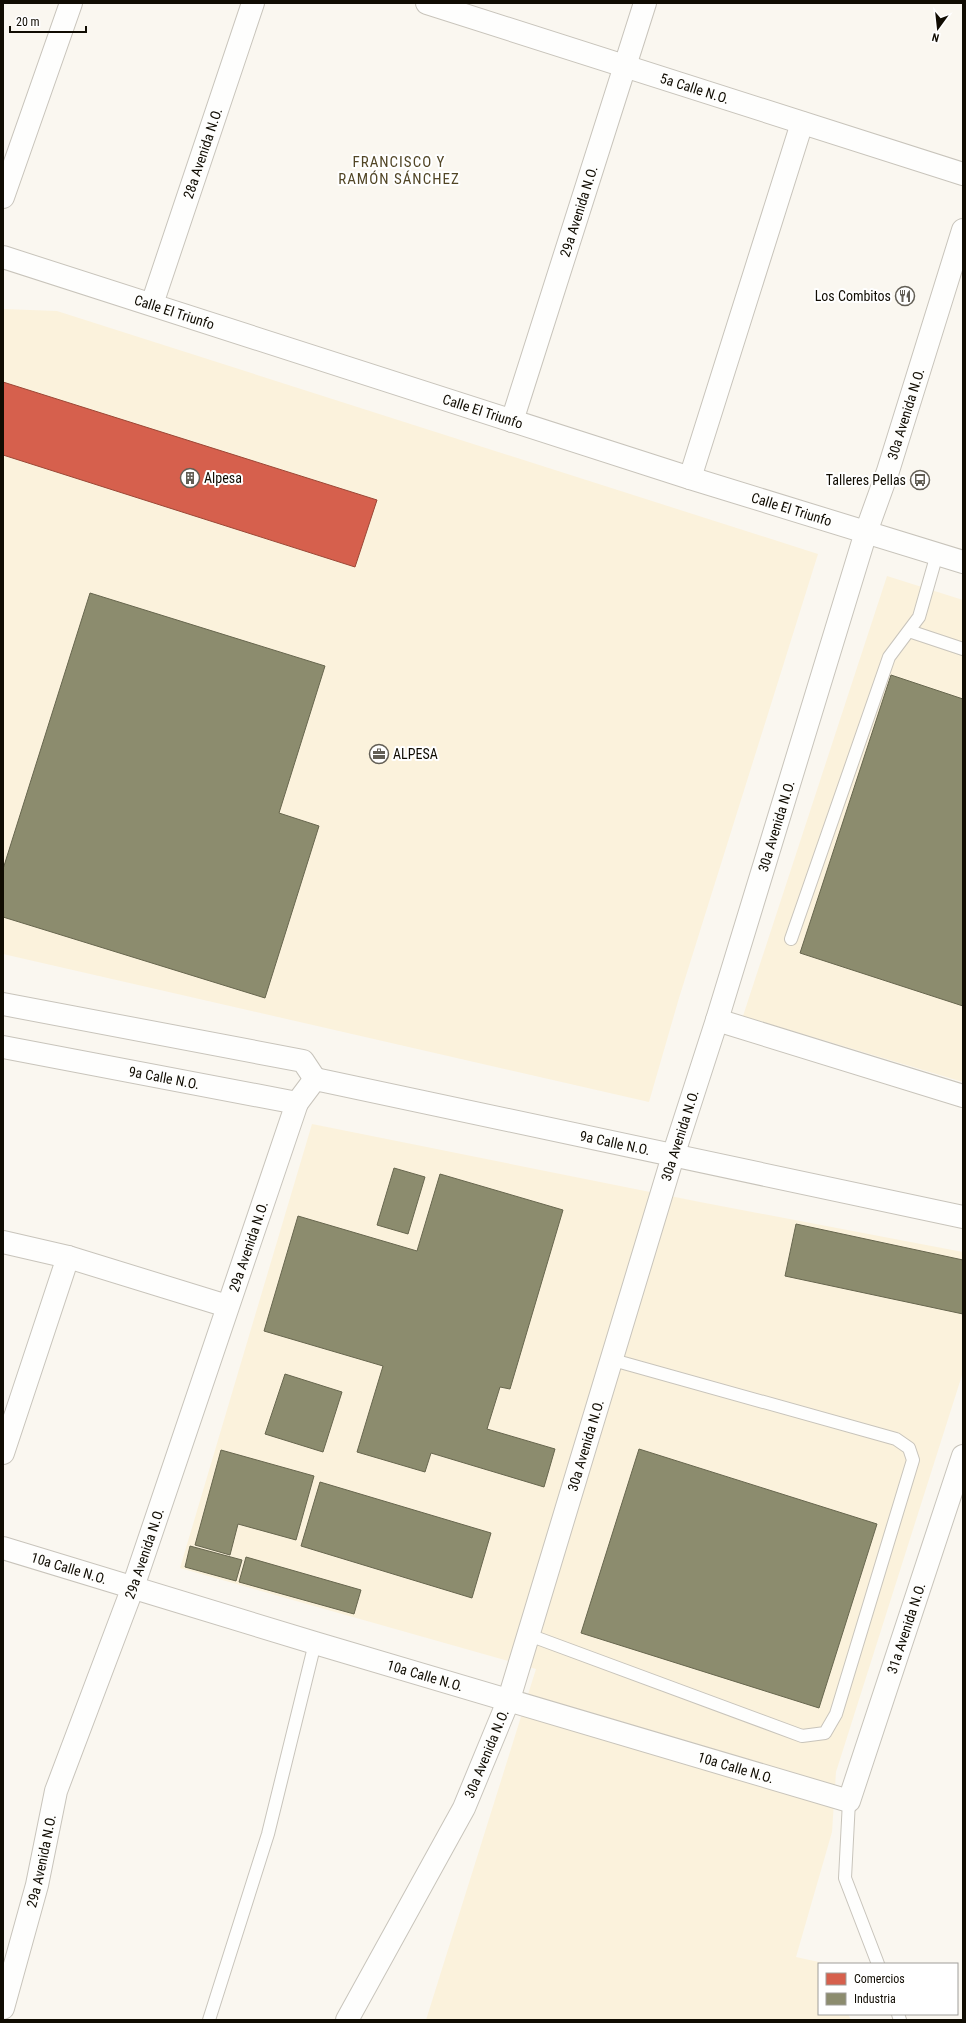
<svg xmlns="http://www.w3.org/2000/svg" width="966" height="2023" font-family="'Roboto Condensed',sans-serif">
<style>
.built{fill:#fbf2dc}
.shops{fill:#d6604d;stroke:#9b4736}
.industry{fill:#8c8c6e;stroke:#67664e}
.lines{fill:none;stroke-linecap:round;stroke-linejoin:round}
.service-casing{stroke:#c8c4bb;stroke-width:14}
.minor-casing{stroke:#c8c4bb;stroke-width:24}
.secondary-casing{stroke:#c8c4bb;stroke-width:24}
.service{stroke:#fefefd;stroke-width:12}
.minor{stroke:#fefefd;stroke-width:22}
.secondary{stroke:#fefefd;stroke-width:22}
.labels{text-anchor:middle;stroke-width:4;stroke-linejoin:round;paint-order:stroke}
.street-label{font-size:14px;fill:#100c02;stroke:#fff}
.poi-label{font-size:14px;fill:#100c02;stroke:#fff;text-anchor:end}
.neighbourhood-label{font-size:15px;letter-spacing:1px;fill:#524626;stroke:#fff}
</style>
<rect width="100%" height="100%" fill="#faf7f0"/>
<path class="built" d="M 3,309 L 57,311 L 818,554 L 679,998 L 649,1102 L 3,954 Z
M 887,576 L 963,600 L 963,1082 L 743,1016 Z
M 312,1124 L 700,1202 L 963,1252 L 963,1372 L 836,1772 L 832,1832 L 796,1957 L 828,1964 L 819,1964 L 819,2014 L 848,2014 L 851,2020 L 426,2020 L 536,1669 L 180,1568 Z"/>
<path class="shops" d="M 3,382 L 377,500 L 355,567 L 3,455 Z"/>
<path class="industry" d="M 90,593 L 325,666 L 279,813 L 319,826 L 265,998 L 3,917 L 3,869 Z
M 891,675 L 963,699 L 963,1006 L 800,953 Z
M 394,1168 L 425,1177 L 408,1234 L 377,1225 Z
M 440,1174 L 563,1210 L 510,1389 L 500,1387 L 487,1429 L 555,1449 L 544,1487 L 431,1453 L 425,1472 L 357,1452 L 383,1366 L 264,1331 L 298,1216 L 417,1251 Z
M 796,1224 L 963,1260 L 963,1314 L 785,1276 Z
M 285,1374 L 342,1392 L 323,1452 L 265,1434 Z
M 639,1449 L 877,1524 L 819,1708 L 581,1633 Z
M 221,1450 L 314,1476 L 296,1540 L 238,1524 L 230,1555 L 195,1545 Z
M 320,1482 L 491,1533 L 472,1598 L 301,1546 Z
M 190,1546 L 242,1560 L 236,1581 L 185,1567 Z
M 246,1557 L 361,1590 L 354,1614 L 239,1582 Z"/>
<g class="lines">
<g class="service-casing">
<path id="service" d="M 909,631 L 963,649
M 791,939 L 889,657 L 919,617 L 937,554
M 529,1635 L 802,1736 L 825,1733 L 836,1714 L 913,1460 L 909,1448 L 896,1439 L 613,1360
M 849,1801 L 845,1878 L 878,1964
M 898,2014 L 900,2020
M 209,2020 L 268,1834 L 315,1643"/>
</g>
<g class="minor-casing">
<g id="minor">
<path id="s1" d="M 427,3 L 963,174"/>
<path d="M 3,197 L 71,3"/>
<path id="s2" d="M 152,304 L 253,3"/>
<path id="s3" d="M 512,421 L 645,3"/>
<path d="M 690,478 L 802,123"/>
<path d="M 3,1004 L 303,1061 L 315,1079"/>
<path d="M 717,1020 L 963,1096"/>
<path id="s4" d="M 3,1047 L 297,1103 L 315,1079 L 963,1217"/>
<path d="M 3,1242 L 68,1257 L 227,1306"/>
<path d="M 3,1453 L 68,1257"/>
<path id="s5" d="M 3,1548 L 315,1643 L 849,1801 L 963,1456"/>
<path id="s6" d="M 3,2008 L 37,1885 L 56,1791 L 133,1587 L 297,1103"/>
<path id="s7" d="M 347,2020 L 464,1808 L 509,1699 L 673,1156 L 717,1020 L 866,532 L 888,471 L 963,230"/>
</g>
</g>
<g class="secondary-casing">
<g id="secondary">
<path id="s8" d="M 3,257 L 690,478 L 963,562"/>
</g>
</g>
<use href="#service" class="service"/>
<use href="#minor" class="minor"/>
<use href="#secondary" class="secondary"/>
</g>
<defs>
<g id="restaurant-ring" transform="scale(1)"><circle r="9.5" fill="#fff" stroke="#625e55" stroke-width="1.5"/><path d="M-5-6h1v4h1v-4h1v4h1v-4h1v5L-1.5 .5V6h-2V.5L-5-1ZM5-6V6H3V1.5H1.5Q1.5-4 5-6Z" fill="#625e55"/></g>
<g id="building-ring" transform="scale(1)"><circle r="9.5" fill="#fff" stroke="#625e55" stroke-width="1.5"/><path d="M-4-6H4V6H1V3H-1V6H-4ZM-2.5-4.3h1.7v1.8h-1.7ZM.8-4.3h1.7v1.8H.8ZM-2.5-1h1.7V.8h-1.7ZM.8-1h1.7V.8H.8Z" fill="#625e55"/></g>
<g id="bus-ring" transform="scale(1)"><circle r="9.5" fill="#fff" stroke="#625e55" stroke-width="1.5"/><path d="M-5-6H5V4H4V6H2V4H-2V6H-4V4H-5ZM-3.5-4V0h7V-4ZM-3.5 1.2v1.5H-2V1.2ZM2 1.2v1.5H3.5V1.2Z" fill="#625e55"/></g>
<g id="office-ring" transform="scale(1)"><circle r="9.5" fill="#fff" stroke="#625e55" stroke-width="1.5"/><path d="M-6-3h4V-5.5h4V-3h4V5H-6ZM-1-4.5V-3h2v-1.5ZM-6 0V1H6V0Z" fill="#625e55"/></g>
</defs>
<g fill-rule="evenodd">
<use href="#restaurant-ring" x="905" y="296"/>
<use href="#building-ring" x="190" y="478"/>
<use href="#bus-ring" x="920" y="480"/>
<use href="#office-ring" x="379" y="754"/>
</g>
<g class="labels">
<g class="street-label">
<text dy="5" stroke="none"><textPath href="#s1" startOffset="281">5a Calle N.O.</textPath></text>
<text dy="5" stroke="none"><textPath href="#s2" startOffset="159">28a Avenida N.O.</textPath></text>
<text dy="5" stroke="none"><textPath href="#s3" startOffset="220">29a Avenida N.O.</textPath></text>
<text dy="5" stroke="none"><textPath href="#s8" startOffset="180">Calle El Triunfo</textPath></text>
<text dy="5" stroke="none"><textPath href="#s8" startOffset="504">Calle El Triunfo</textPath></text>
<text dy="5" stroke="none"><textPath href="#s7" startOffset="1705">30a Avenida N.O.</textPath></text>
<text dy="5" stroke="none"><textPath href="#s8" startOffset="828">Calle El Triunfo</textPath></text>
<text dy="5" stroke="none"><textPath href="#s7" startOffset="1273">30a Avenida N.O.</textPath></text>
<text dy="5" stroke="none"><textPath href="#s4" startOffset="164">9a Calle N.O.</textPath></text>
<text dy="5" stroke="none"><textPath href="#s7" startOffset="949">30a Avenida N.O.</textPath></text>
<text dy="5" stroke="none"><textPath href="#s4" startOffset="636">9a Calle N.O.</textPath></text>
<text dy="5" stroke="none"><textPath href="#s6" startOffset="801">29a Avenida N.O.</textPath></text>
<text dy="5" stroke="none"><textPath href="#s7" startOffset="625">30a Avenida N.O.</textPath></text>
<text dy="5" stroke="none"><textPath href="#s6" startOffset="477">29a Avenida N.O.</textPath></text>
<text dy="5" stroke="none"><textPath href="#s5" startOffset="69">10a Calle N.O.</textPath></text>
<text dy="5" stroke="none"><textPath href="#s5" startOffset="1065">31a Avenida N.O.</textPath></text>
<text dy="5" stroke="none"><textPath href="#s5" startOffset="441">10a Calle N.O.</textPath></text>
<text dy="5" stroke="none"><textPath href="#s7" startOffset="301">30a Avenida N.O.</textPath></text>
<text dy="5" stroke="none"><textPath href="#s5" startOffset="765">10a Calle N.O.</textPath></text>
<text dy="5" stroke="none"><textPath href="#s6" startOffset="152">29a Avenida N.O.</textPath></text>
</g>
<g class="poi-label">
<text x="891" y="301">Los Combitos</text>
<text x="204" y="483" text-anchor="start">Alpesa</text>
<text x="906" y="485">Talleres Pellas</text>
<text x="393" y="759" text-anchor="start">ALPESA</text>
</g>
<g class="neighbourhood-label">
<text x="399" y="167">FRANCISCO Y<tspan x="399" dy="17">RAMÓN SÁNCHEZ</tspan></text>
</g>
</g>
<rect width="966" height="2023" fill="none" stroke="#100c02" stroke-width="8"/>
<rect x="818" y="1963" width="140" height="52" fill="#ffffff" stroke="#9f9e9a"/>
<rect x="826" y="1973" width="20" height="12" fill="#d6604d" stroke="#9f9e9a"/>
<text x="854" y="1983" font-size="12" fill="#100c02">Comercios</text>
<rect x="826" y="1993" width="20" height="12" fill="#8c8c6e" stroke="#9f9e9a"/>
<text x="854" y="2003" font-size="12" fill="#100c02">Industria</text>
<g transform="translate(938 28) rotate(195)" stroke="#ffffff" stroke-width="3" paint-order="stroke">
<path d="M0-3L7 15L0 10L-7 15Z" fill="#100c02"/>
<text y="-6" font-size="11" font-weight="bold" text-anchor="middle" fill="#100c02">N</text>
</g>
<path d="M10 26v6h76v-6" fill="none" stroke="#100c02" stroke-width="2"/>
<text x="16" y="26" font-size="12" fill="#100c02" stroke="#ffffff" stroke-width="3" paint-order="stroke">20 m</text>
</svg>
